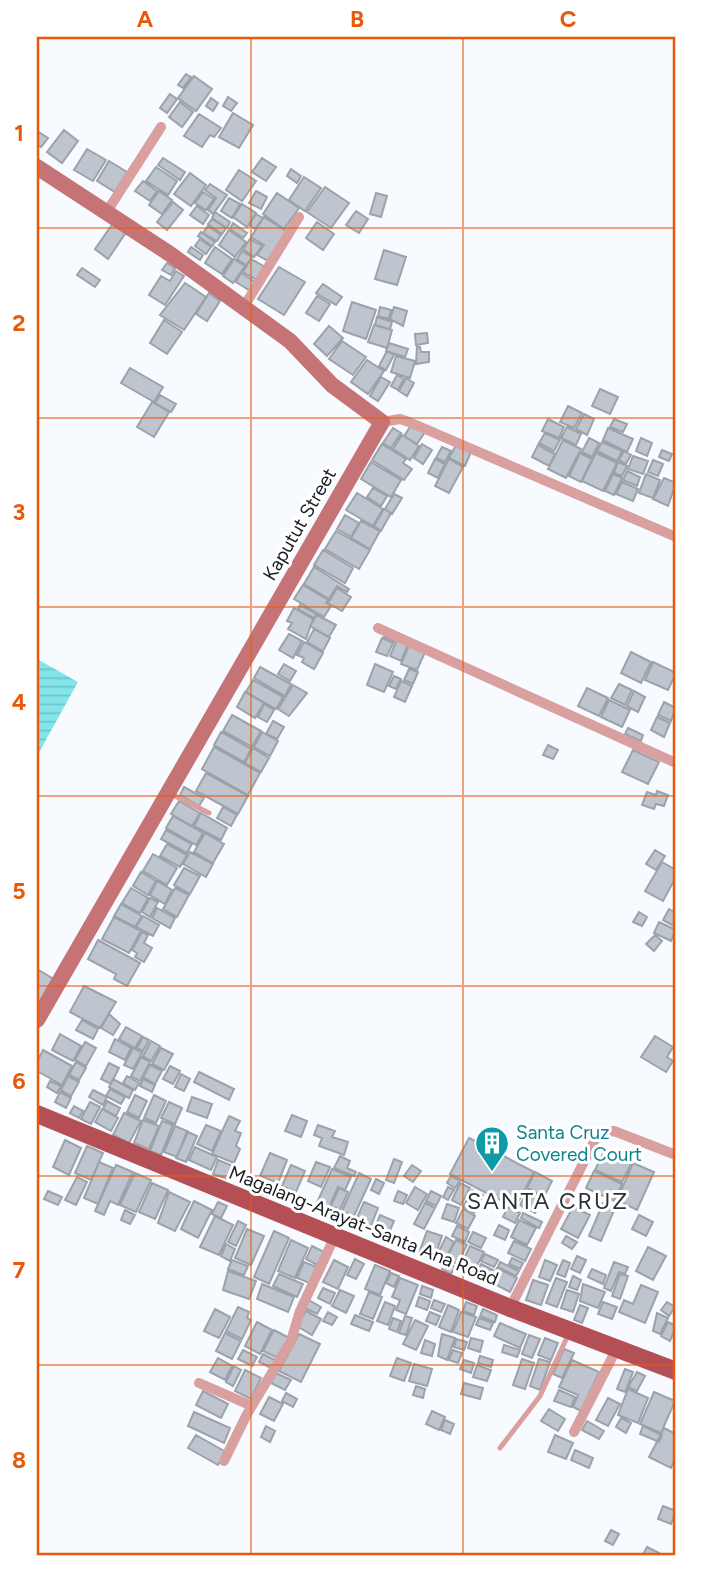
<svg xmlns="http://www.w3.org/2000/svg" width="713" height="1593" font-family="Figtree,sans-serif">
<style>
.water{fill:url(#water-rules)}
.building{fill:#bfc5ce;stroke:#9ca2aa;stroke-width:2}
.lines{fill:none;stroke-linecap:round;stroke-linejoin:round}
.lane{stroke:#d9a09f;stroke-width:5}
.street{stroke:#d9a09f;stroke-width:10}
.secondary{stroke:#c57374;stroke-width:16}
.primary{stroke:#b45055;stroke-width:18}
.grid{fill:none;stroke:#e8590c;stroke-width:2;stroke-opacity:0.55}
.labels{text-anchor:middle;stroke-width:6;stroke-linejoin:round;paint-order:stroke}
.street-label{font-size:19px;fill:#1a1d20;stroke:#fff}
.culture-label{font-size:19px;fill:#0d838f;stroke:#fff;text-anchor:start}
.quarter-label{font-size:23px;letter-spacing:2px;fill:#2c3138;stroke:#fff}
.neatline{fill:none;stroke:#e8590c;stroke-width:2.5}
.grid-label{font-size:23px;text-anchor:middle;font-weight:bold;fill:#e8590c}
</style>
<defs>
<pattern id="water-rules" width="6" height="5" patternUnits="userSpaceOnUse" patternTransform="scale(1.75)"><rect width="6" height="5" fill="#83e5e9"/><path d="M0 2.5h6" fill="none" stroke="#71c4c8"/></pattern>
</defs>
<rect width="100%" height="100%" fill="#f7fafe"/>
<path class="water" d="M 37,659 L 78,682 L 37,756 Z"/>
<path class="building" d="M 186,74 L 191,77 L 183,88 L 178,85 Z
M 194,76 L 212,89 L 196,111 L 178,98 Z
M 170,94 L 177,99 L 167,113 L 160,108 Z
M 228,97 L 237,103 L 231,111 L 223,106 Z
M 211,98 L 218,103 L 213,111 L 206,106 Z
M 180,102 L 193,112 L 182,127 L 169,117 Z
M 233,113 L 253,125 L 239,148 L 219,137 Z
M 199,114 L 221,128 L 214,137 L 210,135 L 202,147 L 184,136 Z
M 64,130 L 78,141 L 62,163 L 47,152 Z
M 37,131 L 48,138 L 41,147 L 37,144 Z
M 87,149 L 106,160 L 93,181 L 74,170 Z
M 163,158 L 185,172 L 180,180 L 158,165 Z
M 262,158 L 276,167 L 266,181 L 252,172 Z
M 109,161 L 127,172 L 115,192 L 97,181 Z
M 156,167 L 177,181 L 168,195 L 146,181 Z
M 291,169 L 301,176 L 297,183 L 287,176 Z
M 239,170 L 256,181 L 242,201 L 226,190 Z
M 190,173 L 206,185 L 191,206 L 174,194 Z
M 304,177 L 321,188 L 305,211 L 289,200 Z
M 143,181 L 157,191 L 150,201 L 135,191 Z
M 210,184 L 227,195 L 213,214 L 208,210 L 216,198 L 205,190 Z
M 325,187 L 349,203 L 331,228 L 307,212 Z
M 159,191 L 172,200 L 162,214 L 149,205 Z
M 256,191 L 267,197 L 261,209 L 249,203 Z
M 203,192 L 214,199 L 206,210 L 195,203 Z
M 277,193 L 299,208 L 284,229 L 263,214 Z
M 376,193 L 387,196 L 381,217 L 370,214 Z
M 229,198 L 240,204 L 232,218 L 221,211 Z
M 173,202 L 183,210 L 167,230 L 157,222 Z
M 242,204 L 256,213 L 247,227 L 233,217 Z
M 197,206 L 209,215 L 203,224 L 190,215 Z
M 356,211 L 368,219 L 359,233 L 346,225 Z
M 215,212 L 230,222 L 227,228 L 212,218 Z
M 256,214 L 263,218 L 255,229 L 249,225 Z
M 264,217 L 289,233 L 270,262 L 257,255 L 264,245 L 251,237 Z
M 212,219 L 226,228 L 222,234 L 208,224 Z
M 114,222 L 127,231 L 108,259 L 95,249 Z
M 317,222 L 334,234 L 323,250 L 306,238 Z
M 233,223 L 247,233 L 243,238 L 230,229 Z
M 208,226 L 221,235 L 217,241 L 203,233 Z
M 229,230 L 246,242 L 235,257 L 219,245 Z
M 201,232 L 215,242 L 212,246 L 198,236 Z
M 200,239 L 211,247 L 206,254 L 195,246 Z
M 250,239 L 262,246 L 254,257 L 243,249 Z
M 191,247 L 203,255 L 200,260 L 188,252 Z
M 215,247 L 232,259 L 222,274 L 205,263 Z
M 384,250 L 406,257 L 397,285 L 375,279 Z
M 242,251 L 252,257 L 246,265 L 237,259 Z
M 234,259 L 245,266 L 233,283 L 223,276 Z
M 251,259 L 267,268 L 259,281 L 243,272 Z
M 167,263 L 175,268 L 171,275 L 162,270 Z
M 279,267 L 305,282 L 284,315 L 258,299 Z
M 82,268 L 100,280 L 95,287 L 77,275 Z
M 176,271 L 184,276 L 165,305 L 149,295 L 161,276 L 170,281 Z
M 241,273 L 257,283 L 252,292 L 236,282 Z
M 185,283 L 206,297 L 184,330 L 160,315 Z
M 323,284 L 342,297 L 336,305 L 316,293 Z
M 209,293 L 220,301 L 207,321 L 196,314 Z
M 317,296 L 330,304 L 319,321 L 306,313 Z
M 352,302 L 376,310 L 366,339 L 343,331 Z
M 380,307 L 391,310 L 389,319 L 378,316 Z
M 394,307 L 407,311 L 403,326 L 390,319 Z
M 377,317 L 392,322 L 390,329 L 375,325 Z
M 164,320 L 182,332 L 167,354 L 150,343 Z
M 374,325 L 392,330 L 387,348 L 368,342 Z
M 329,326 L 343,338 L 327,356 L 314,344 Z
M 427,333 L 428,343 L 416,345 L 415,334 Z
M 342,341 L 366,357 L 353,375 L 329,359 Z
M 389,343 L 408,349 L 405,357 L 386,351 Z
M 417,346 L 420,347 L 421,352 L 429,352 L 429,362 L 416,364 Z
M 387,351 L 394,355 L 386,370 L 379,366 Z
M 396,356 L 415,361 L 410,378 L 391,372 Z
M 367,360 L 384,371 L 368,394 L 351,382 Z
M 130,368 L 163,387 L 154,402 L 121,383 Z
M 397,375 L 404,379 L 398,390 L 391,386 Z
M 381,377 L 390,382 L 378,401 L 370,396 Z
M 406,378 L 414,383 L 407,396 L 399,391 Z
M 600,389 L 618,397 L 610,414 L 592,406 Z
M 160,395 L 176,404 L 171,412 L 155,403 Z
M 152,402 L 169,412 L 154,437 L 137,427 Z
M 568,406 L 582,413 L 574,428 L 560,422 Z
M 584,414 L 594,419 L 587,435 L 576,429 Z
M 548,419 L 564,427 L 559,438 L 542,431 Z
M 614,419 L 627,424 L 623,432 L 610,427 Z
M 412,424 L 425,432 L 417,444 L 404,436 Z
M 567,427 L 581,434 L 576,445 L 561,438 Z
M 393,428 L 401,433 L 391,448 L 383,443 Z
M 608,428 L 633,439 L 627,452 L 603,440 Z
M 545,433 L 560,440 L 554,451 L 539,443 Z
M 402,435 L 419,446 L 410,460 L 393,449 Z
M 589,438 L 599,443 L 592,457 L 582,452 Z
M 641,438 L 652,443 L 647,456 L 636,451 Z
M 563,440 L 581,449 L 566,478 L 548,469 Z
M 602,442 L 622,451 L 617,461 L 597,451 Z
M 382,444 L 406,459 L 403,463 L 412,469 L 404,480 L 372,460 Z
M 422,444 L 432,450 L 423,464 L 414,458 Z
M 456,445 L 471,452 L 465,466 L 449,458 Z
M 538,445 L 555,454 L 549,466 L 532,457 Z
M 442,447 L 451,451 L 445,462 L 436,458 Z
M 662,450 L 672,454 L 669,461 L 659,457 Z
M 624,451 L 631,455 L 626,464 L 619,460 Z
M 580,453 L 592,459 L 581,482 L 569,476 Z
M 596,453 L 617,463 L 603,491 L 582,481 Z
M 633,456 L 648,461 L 643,474 L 628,469 Z
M 435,459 L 445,464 L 438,478 L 428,473 Z
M 449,459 L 463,467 L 449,493 L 435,486 Z
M 653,460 L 663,464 L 658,476 L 648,472 Z
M 371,462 L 401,480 L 391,497 L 361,479 Z
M 618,462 L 627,466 L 622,476 L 614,473 Z
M 627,471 L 640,477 L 637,486 L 623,480 Z
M 613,474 L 622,478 L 614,495 L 605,491 Z
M 646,474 L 660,480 L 653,498 L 639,493 Z
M 664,478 L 676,483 L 668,506 L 653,499 Z
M 622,482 L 638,489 L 633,501 L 616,494 Z
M 373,488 L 387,496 L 381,506 L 367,497 Z
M 357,493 L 383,509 L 373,526 L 346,510 Z
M 394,494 L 402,498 L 392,514 L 385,509 Z
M 384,509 L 391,513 L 381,531 L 374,526 Z
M 345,515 L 359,523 L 351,537 L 337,529 Z
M 361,521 L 380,531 L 370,549 L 351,538 Z
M 336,531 L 370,550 L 359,569 L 325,549 Z
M 323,550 L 353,568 L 345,583 L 314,565 Z
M 314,567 L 349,589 L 347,592 L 337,586 L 329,599 L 304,584 Z
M 303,585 L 328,600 L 326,603 L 331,606 L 324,617 L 294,599 Z
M 337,588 L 351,597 L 342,611 L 328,603 Z
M 300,605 L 316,614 L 314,618 L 298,609 Z
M 294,608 L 313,619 L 306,639 L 288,629 L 292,623 L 287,621 Z
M 317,615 L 336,625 L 329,637 L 310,626 Z
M 314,629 L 330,638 L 323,651 L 307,642 Z
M 386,632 L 409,643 L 401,661 L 390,656 L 396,642 L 384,637 Z
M 289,634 L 302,641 L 293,658 L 279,650 Z
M 382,638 L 393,643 L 387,656 L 376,652 Z
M 304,642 L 323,653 L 314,669 L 302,662 L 304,658 L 297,655 Z
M 410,643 L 426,650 L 417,670 L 401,664 Z
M 631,652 L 651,662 L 641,683 L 621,673 Z
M 653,662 L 676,673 L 668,690 L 645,680 Z
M 284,664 L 296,671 L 290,681 L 278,674 Z
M 375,664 L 393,672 L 384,692 L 367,685 Z
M 260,667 L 291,684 L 285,696 L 254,678 Z
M 409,669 L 418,672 L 413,684 L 404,680 Z
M 394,676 L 401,679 L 396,689 L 389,686 Z
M 253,680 L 283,697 L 276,709 L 246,692 Z
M 401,681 L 412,686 L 405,702 L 394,697 Z
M 619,684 L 632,690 L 625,705 L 611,698 Z
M 293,685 L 307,693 L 289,716 L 278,709 Z
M 587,688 L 608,698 L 599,716 L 578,706 Z
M 634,691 L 645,697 L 638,712 L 627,706 Z
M 245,692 L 264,703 L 255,718 L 237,707 Z
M 609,700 L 630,710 L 622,727 L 601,717 Z
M 664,702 L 676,708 L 671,721 L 658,715 Z
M 264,704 L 274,710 L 267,722 L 258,717 Z
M 232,715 L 261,731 L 252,747 L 223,731 Z
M 657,717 L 670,723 L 664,737 L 651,730 Z
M 273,721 L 284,727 L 277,739 L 266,734 Z
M 628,728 L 643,735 L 641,741 L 625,734 Z
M 221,732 L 251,749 L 244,762 L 214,745 Z
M 262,732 L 278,741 L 270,756 L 254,747 Z
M 548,745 L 558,750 L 553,759 L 543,755 Z
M 214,747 L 260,773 L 248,795 L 202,769 Z
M 253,748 L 269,758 L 261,772 L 245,763 Z
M 633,750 L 659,762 L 648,784 L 622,772 Z
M 206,773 L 248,796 L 238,814 L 196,791 Z
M 184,787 L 204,798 L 199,806 L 180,795 Z
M 657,791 L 668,795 L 664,806 L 656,804 L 654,809 L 642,805 L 647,792 L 656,795 Z
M 179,801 L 200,813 L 192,826 L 171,814 Z
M 223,807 L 237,815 L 231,826 L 217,818 Z
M 201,813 L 227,828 L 221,840 L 194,826 Z
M 173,816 L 203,833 L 196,845 L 166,828 Z
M 166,830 L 192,844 L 187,853 L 161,839 Z
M 205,833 L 224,844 L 213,863 L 194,852 Z
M 167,844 L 187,855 L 180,867 L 160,856 Z
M 655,850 L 665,856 L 656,870 L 646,864 Z
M 190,852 L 213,864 L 206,877 L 183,864 Z
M 153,854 L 177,868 L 167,885 L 143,871 Z
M 662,862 L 676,870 L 676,877 L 663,901 L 645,891 Z
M 184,868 L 200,876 L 190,894 L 174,885 Z
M 141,872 L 156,881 L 148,895 L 133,886 Z
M 157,881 L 172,890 L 165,904 L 150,895 Z
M 131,888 L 148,898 L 140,913 L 122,903 Z
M 175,888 L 189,895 L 177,917 L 163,909 Z
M 150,898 L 158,902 L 150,917 L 142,912 Z
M 121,904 L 142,916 L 135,927 L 114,916 Z
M 157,908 L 175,918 L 170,928 L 152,918 Z
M 669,909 L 676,913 L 676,927 L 663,920 Z
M 639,912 L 647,917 L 642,926 L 633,922 Z
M 143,916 L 159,925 L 153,936 L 136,927 Z
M 114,917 L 141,931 L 129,953 L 102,939 Z
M 659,922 L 676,930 L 671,941 L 654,933 Z
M 142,932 L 148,935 L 144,943 L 152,948 L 144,962 L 135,957 L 137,953 L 132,950 Z
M 655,935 L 662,941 L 654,951 L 646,944 Z
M 98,940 L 140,963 L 127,986 L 114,979 L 116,974 L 88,959 Z
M 37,969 L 57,981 L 43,1006 L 37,1002 Z
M 84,986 L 116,1002 L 100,1028 L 70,1012 Z
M 109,1014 L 120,1024 L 113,1035 L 101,1028 Z
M 82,1020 L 98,1029 L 93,1039 L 76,1030 Z
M 126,1027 L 142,1036 L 135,1048 L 119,1039 Z
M 60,1034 L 81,1046 L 73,1061 L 52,1050 Z
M 655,1036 L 673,1047 L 667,1057 L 673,1061 L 666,1072 L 641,1057 Z
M 143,1037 L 149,1040 L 143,1051 L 137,1048 Z
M 115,1039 L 131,1048 L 125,1060 L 109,1052 Z
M 151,1041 L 160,1046 L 151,1061 L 143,1056 Z
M 85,1042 L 96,1048 L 86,1066 L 75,1060 Z
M 133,1048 L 142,1053 L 133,1069 L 124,1065 Z
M 161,1048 L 173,1054 L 164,1070 L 152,1064 Z
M 43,1050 L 72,1066 L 62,1085 L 37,1071 L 37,1062 Z
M 141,1057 L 150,1062 L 140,1081 L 131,1076 Z
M 76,1062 L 86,1068 L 79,1080 L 69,1075 Z
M 109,1063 L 119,1068 L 111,1084 L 101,1079 Z
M 150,1065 L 162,1071 L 155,1084 L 143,1077 Z
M 170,1066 L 180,1071 L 173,1084 L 163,1079 Z
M 199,1072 L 234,1089 L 229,1100 L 194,1082 Z
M 181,1074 L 190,1079 L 184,1091 L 175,1087 Z
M 68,1076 L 79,1082 L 71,1096 L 61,1090 Z
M 127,1076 L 139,1083 L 135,1090 L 123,1083 Z
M 113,1079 L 133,1090 L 129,1098 L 109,1087 Z
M 143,1079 L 155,1085 L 152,1092 L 140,1086 Z
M 50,1081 L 61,1086 L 57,1093 L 47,1087 Z
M 110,1089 L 125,1097 L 121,1104 L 106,1096 Z
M 93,1090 L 107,1097 L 103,1105 L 89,1097 Z
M 60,1092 L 71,1098 L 66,1108 L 55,1102 Z
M 135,1095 L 147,1101 L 139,1118 L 127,1112 Z
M 154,1095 L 166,1101 L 156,1123 L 144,1118 Z
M 192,1097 L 212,1104 L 207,1118 L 187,1111 Z
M 107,1101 L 120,1108 L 116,1116 L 103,1109 Z
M 90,1102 L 100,1107 L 91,1124 L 81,1119 Z
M 169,1102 L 182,1108 L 175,1124 L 161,1118 Z
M 74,1106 L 83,1111 L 79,1118 L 70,1113 Z
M 102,1109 L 118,1118 L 111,1131 L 95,1122 Z
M 124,1113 L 141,1121 L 129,1143 L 113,1135 Z
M 292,1115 L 307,1121 L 301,1137 L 285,1131 Z
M 229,1116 L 240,1121 L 235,1131 L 241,1133 L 236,1146 L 240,1149 L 234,1163 L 212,1154 Z
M 143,1120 L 159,1126 L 149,1149 L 134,1143 Z
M 162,1121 L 173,1125 L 161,1155 L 150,1151 Z
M 206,1125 L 221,1131 L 212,1151 L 197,1144 Z
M 318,1125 L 335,1131 L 332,1137 L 348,1142 L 344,1155 L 319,1146 L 322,1138 L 314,1135 Z
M 175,1126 L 187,1131 L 177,1157 L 164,1152 Z
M 188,1132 L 197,1136 L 186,1162 L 176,1158 Z
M 469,1138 L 534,1172 L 515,1208 L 450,1174 Z
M 65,1140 L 81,1148 L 69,1175 L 53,1167 Z
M 87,1146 L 103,1153 L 91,1180 L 75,1173 Z
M 195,1147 L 217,1157 L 211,1170 L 189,1160 Z
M 604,1151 L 631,1164 L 622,1182 L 595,1170 Z
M 270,1153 L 287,1160 L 278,1183 L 260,1176 Z
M 340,1156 L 350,1161 L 347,1168 L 356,1172 L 354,1176 L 334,1168 Z
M 394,1159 L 402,1162 L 394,1183 L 386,1180 Z
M 218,1160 L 233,1166 L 228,1179 L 213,1174 Z
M 99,1162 L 113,1168 L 98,1204 L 84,1198 Z
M 316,1162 L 330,1167 L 321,1187 L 308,1181 Z
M 633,1163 L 654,1172 L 637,1210 L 617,1200 Z
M 116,1165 L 133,1172 L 118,1205 L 110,1201 L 104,1215 L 95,1211 Z
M 291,1165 L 305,1171 L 296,1192 L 282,1186 Z
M 412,1165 L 421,1171 L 413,1182 L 404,1176 Z
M 332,1169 L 351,1177 L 345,1190 L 338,1187 L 328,1210 L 316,1205 Z
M 594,1171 L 622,1184 L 614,1201 L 586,1188 Z
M 535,1172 L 552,1181 L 544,1197 L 527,1188 Z
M 135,1173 L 151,1180 L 136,1212 L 120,1205 Z
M 359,1173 L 371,1179 L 354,1216 L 342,1211 Z
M 451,1176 L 460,1181 L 455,1188 L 447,1183 Z
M 77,1177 L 87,1182 L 76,1205 L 65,1200 Z
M 254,1177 L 272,1185 L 267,1196 L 249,1188 Z
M 376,1179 L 384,1183 L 379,1194 L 371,1190 Z
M 152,1183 L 168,1190 L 155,1219 L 139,1212 Z
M 460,1183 L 470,1188 L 461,1205 L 452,1200 Z
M 281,1187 L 296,1193 L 292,1204 L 276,1197 Z
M 415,1187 L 427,1194 L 418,1210 L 406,1203 Z
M 448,1187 L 454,1190 L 448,1200 L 443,1197 Z
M 339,1188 L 348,1192 L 340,1210 L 331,1206 Z
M 528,1189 L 543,1197 L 535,1213 L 520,1205 Z
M 472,1190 L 483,1195 L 474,1213 L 463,1207 Z
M 48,1191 L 62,1197 L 58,1205 L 44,1199 Z
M 398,1191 L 407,1195 L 403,1204 L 394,1201 Z
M 431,1191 L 441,1196 L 436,1206 L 426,1201 Z
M 169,1192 L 190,1202 L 175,1231 L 158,1223 Z
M 194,1201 L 212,1210 L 198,1238 L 181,1229 Z
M 218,1202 L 227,1206 L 221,1218 L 212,1214 Z
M 364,1202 L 378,1208 L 370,1228 L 355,1222 Z
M 425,1203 L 435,1208 L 424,1229 L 414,1224 Z
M 603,1203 L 615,1208 L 601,1241 L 589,1236 Z
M 447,1204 L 459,1208 L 454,1222 L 442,1218 Z
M 508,1207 L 520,1213 L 515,1223 L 503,1217 Z
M 573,1207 L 590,1215 L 578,1238 L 561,1229 Z
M 463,1209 L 475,1216 L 468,1229 L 456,1223 Z
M 125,1210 L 135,1215 L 130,1224 L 121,1220 Z
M 523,1213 L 542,1222 L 539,1228 L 521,1218 Z
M 380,1215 L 394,1221 L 386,1240 L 372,1234 Z
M 639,1215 L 653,1222 L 646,1236 L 632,1229 Z
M 215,1216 L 233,1225 L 219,1255 L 200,1247 Z
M 519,1220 L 536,1228 L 527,1245 L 511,1237 Z
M 238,1221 L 246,1225 L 236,1246 L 228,1242 Z
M 499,1225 L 509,1230 L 505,1240 L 494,1235 Z
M 457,1226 L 469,1232 L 465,1242 L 452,1236 Z
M 247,1229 L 264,1236 L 251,1265 L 235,1258 Z
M 274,1231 L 289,1238 L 269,1284 L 254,1277 Z
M 427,1231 L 442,1236 L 434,1259 L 419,1253 Z
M 473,1232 L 486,1238 L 481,1248 L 468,1242 Z
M 566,1236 L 577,1242 L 572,1249 L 562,1243 Z
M 446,1237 L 454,1242 L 444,1262 L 436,1257 Z
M 291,1240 L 308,1248 L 295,1278 L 278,1271 Z
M 456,1240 L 467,1245 L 457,1264 L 446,1259 Z
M 514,1241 L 531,1249 L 525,1261 L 508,1253 Z
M 226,1244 L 235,1249 L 230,1261 L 221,1256 Z
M 312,1246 L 326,1253 L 319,1266 L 306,1259 Z
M 470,1246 L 484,1252 L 472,1275 L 459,1269 Z
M 648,1247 L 666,1256 L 653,1280 L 636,1271 Z
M 485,1254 L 498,1260 L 494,1267 L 481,1261 Z
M 577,1256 L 586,1260 L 580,1273 L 571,1269 Z
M 512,1258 L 523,1263 L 520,1269 L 509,1264 Z
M 355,1259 L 364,1264 L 356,1279 L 347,1275 Z
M 232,1260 L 248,1266 L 244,1275 L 228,1269 Z
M 334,1260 L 348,1267 L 338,1289 L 323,1282 Z
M 545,1260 L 557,1265 L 550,1281 L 539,1277 Z
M 563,1260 L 570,1263 L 565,1277 L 557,1274 Z
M 304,1262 L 319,1268 L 312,1284 L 297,1278 Z
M 446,1262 L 455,1267 L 451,1274 L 442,1269 Z
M 500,1262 L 519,1271 L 516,1276 L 498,1267 Z
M 614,1262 L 628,1267 L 625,1274 L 619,1272 L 611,1291 L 604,1288 Z
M 481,1264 L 493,1270 L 487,1281 L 475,1276 Z
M 375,1265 L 390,1271 L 380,1295 L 365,1289 Z
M 497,1268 L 517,1278 L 510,1292 L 491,1282 Z
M 592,1269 L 606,1275 L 603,1284 L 588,1277 Z
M 228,1271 L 256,1281 L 249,1299 L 223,1290 Z
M 391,1273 L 399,1276 L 394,1287 L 386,1283 Z
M 279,1274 L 303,1284 L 297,1297 L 273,1286 Z
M 620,1274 L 628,1276 L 620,1299 L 612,1296 Z
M 573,1276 L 581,1280 L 577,1290 L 569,1287 Z
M 400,1278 L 418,1285 L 406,1314 L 396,1310 L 400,1300 L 392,1297 Z
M 556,1278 L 567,1282 L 557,1307 L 546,1303 Z
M 533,1280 L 548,1285 L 541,1305 L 526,1300 Z
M 262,1284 L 294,1297 L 288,1312 L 257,1299 Z
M 583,1284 L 605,1292 L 598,1308 L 580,1301 Z
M 641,1285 L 658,1292 L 645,1323 L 619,1312 L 624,1300 L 633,1304 Z
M 422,1286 L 433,1290 L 431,1298 L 420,1294 Z
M 323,1288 L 335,1293 L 330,1304 L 318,1298 Z
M 340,1290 L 354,1296 L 346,1313 L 332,1306 Z
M 567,1290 L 579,1294 L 573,1312 L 561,1308 Z
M 369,1292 L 382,1297 L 373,1319 L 360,1314 Z
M 419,1297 L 430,1301 L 427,1310 L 416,1306 Z
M 307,1299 L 321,1307 L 317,1314 L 303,1307 Z
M 434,1300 L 445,1304 L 441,1312 L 431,1308 Z
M 385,1302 L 395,1306 L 388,1325 L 377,1321 Z
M 466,1302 L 477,1306 L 474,1315 L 463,1311 Z
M 603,1302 L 617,1307 L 612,1319 L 598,1314 Z
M 667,1302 L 675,1307 L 669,1316 L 661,1310 Z
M 448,1305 L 459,1310 L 451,1332 L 439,1327 Z
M 580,1305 L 588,1308 L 582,1323 L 574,1320 Z
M 238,1307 L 249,1312 L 247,1318 L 251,1320 L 242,1339 L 226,1331 Z
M 215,1309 L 230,1317 L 219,1338 L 204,1331 Z
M 483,1309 L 497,1315 L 495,1322 L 480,1316 Z
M 306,1311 L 321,1319 L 312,1335 L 297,1326 Z
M 328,1312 L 337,1317 L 332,1325 L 323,1321 Z
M 430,1312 L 440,1316 L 436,1325 L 426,1321 Z
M 461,1312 L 476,1317 L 468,1337 L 453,1332 Z
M 657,1313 L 668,1318 L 660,1334 L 653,1331 Z
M 355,1315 L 373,1322 L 369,1331 L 351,1324 Z
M 405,1316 L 412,1318 L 406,1335 L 399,1333 Z
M 393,1318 L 401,1321 L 397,1332 L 389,1329 Z
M 479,1318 L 493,1323 L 490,1330 L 476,1325 Z
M 415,1320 L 428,1326 L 416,1350 L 403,1344 Z
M 257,1322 L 272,1330 L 260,1354 L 245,1346 Z
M 668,1322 L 676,1326 L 670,1341 L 661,1336 Z
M 500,1323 L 526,1334 L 520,1348 L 494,1336 Z
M 274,1330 L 291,1339 L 280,1359 L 263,1351 Z
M 225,1333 L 241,1341 L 232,1359 L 216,1351 Z
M 299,1334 L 320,1344 L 301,1382 L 279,1371 Z
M 442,1334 L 455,1338 L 447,1360 L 438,1356 Z
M 529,1335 L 540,1339 L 532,1358 L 522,1354 Z
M 471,1338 L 483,1341 L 480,1352 L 468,1348 Z
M 545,1338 L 558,1343 L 551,1360 L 538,1355 Z
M 456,1339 L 467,1342 L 464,1350 L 454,1347 Z
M 425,1340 L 435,1344 L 432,1356 L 421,1353 Z
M 504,1345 L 520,1350 L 517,1357 L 502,1352 Z
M 564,1349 L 574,1353 L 562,1378 L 553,1374 Z
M 243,1350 L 257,1357 L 252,1366 L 238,1359 Z
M 453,1350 L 462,1353 L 458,1363 L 449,1360 Z
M 263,1354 L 277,1361 L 273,1369 L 259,1362 Z
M 480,1356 L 493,1360 L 491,1367 L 478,1363 Z
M 218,1358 L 232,1366 L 225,1380 L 210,1372 Z
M 397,1358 L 411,1363 L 404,1381 L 390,1376 Z
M 522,1359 L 534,1363 L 525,1389 L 513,1385 Z
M 539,1359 L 550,1362 L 540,1390 L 530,1386 Z
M 464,1360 L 474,1363 L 471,1373 L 460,1369 Z
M 572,1360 L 599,1372 L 581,1411 L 573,1407 L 578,1395 L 559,1387 Z
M 414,1364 L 432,1369 L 427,1386 L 409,1381 Z
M 477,1365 L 491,1370 L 487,1381 L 473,1377 Z
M 234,1366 L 241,1370 L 233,1386 L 226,1382 Z
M 625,1369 L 633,1372 L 625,1392 L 617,1389 Z
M 245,1370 L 261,1378 L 251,1399 L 235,1391 Z
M 637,1372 L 645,1376 L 637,1391 L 628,1387 Z
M 276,1373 L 291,1380 L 285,1390 L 271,1383 Z
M 464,1383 L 483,1388 L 480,1399 L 461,1394 Z
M 416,1386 L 425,1389 L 423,1398 L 413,1395 Z
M 628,1389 L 648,1398 L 638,1423 L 618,1415 Z
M 559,1390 L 575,1397 L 571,1407 L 554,1401 Z
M 203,1391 L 228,1404 L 221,1418 L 196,1405 Z
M 654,1392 L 675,1401 L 661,1433 L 640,1424 Z
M 286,1393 L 297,1399 L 293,1407 L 282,1401 Z
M 269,1397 L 283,1404 L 274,1421 L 260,1414 Z
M 608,1398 L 620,1404 L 608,1426 L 596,1420 Z
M 549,1409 L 565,1419 L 558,1431 L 541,1421 Z
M 432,1411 L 445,1417 L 439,1430 L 426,1424 Z
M 194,1412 L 230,1428 L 224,1443 L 188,1426 Z
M 621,1418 L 631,1423 L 626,1433 L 616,1427 Z
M 445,1420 L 454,1424 L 450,1434 L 441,1430 Z
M 587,1421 L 604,1431 L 599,1439 L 582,1430 Z
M 266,1426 L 275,1431 L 270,1442 L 261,1437 Z
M 643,1426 L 662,1435 L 659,1442 L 640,1434 Z
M 664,1428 L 676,1434 L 676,1457 L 671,1468 L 649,1457 Z
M 196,1435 L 226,1452 L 218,1465 L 188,1448 Z
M 555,1435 L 573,1443 L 566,1459 L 548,1452 Z
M 575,1450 L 593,1458 L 589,1468 L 571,1460 Z
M 663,1506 L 676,1511 L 671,1524 L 658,1519 Z
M 611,1530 L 619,1534 L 613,1545 L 605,1541 Z
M 647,1547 L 659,1553 L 657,1556 L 642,1556 Z"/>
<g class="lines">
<path class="lane" d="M 171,794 L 209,813
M 500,1448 L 540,1396 L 569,1333"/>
<path class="street" d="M 106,213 L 161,127
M 243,308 L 299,217
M 382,422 L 400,419 L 409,422 L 676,537
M 378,628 L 676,763
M 510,1308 L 598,1134 L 614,1131 L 676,1155
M 199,1383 L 252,1406
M 574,1432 L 617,1348
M 224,1461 L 247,1414 L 291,1341 L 300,1311 L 335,1236"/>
<path class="secondary" d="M 37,167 L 170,254 L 290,341 L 332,385 L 382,422 L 37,1020"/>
<path class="primary" d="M 37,1114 L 510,1308 L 676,1371"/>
</g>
<path class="grid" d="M 251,37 L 251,1556M 463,37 L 463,1556M 37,228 L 676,228M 37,418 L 676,418M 37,607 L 676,607M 37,796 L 676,796M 37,986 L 676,986M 37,1176 L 676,1176M 37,1365 L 676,1365"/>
<defs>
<g id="building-pin" transform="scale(1.75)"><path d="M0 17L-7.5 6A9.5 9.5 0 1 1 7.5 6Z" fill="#0f9aa8" stroke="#fff"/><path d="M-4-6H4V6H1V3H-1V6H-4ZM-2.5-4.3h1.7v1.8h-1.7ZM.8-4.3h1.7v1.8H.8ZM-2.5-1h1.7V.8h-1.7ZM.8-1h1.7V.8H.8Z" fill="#fff"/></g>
</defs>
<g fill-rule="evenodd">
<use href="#building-pin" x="492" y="1143"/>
</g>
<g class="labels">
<g class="street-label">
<text transform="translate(299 524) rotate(-60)" y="7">Kaputut Street</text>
<text transform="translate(364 1225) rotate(22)" y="7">Magalang-Arayat-Santa Ana Road</text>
</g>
<g class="culture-label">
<text x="516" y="1139">Santa Cruz<tspan x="516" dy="22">Covered Court</tspan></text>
</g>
<g class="quarter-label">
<text x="548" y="1209">SANTA CRUZ</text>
</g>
</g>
<rect width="713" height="1593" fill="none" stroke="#ffffff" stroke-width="77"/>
<rect x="38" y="38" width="636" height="1516" class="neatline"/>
<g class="grid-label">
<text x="145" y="27">A</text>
<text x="357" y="27">B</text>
<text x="568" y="27">C</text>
<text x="19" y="141">1</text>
<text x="19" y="331">2</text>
<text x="19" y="520">3</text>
<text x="19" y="710">4</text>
<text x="19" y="899">5</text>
<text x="19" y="1089">6</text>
<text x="19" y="1278">7</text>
<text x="19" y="1468">8</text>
</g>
</svg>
